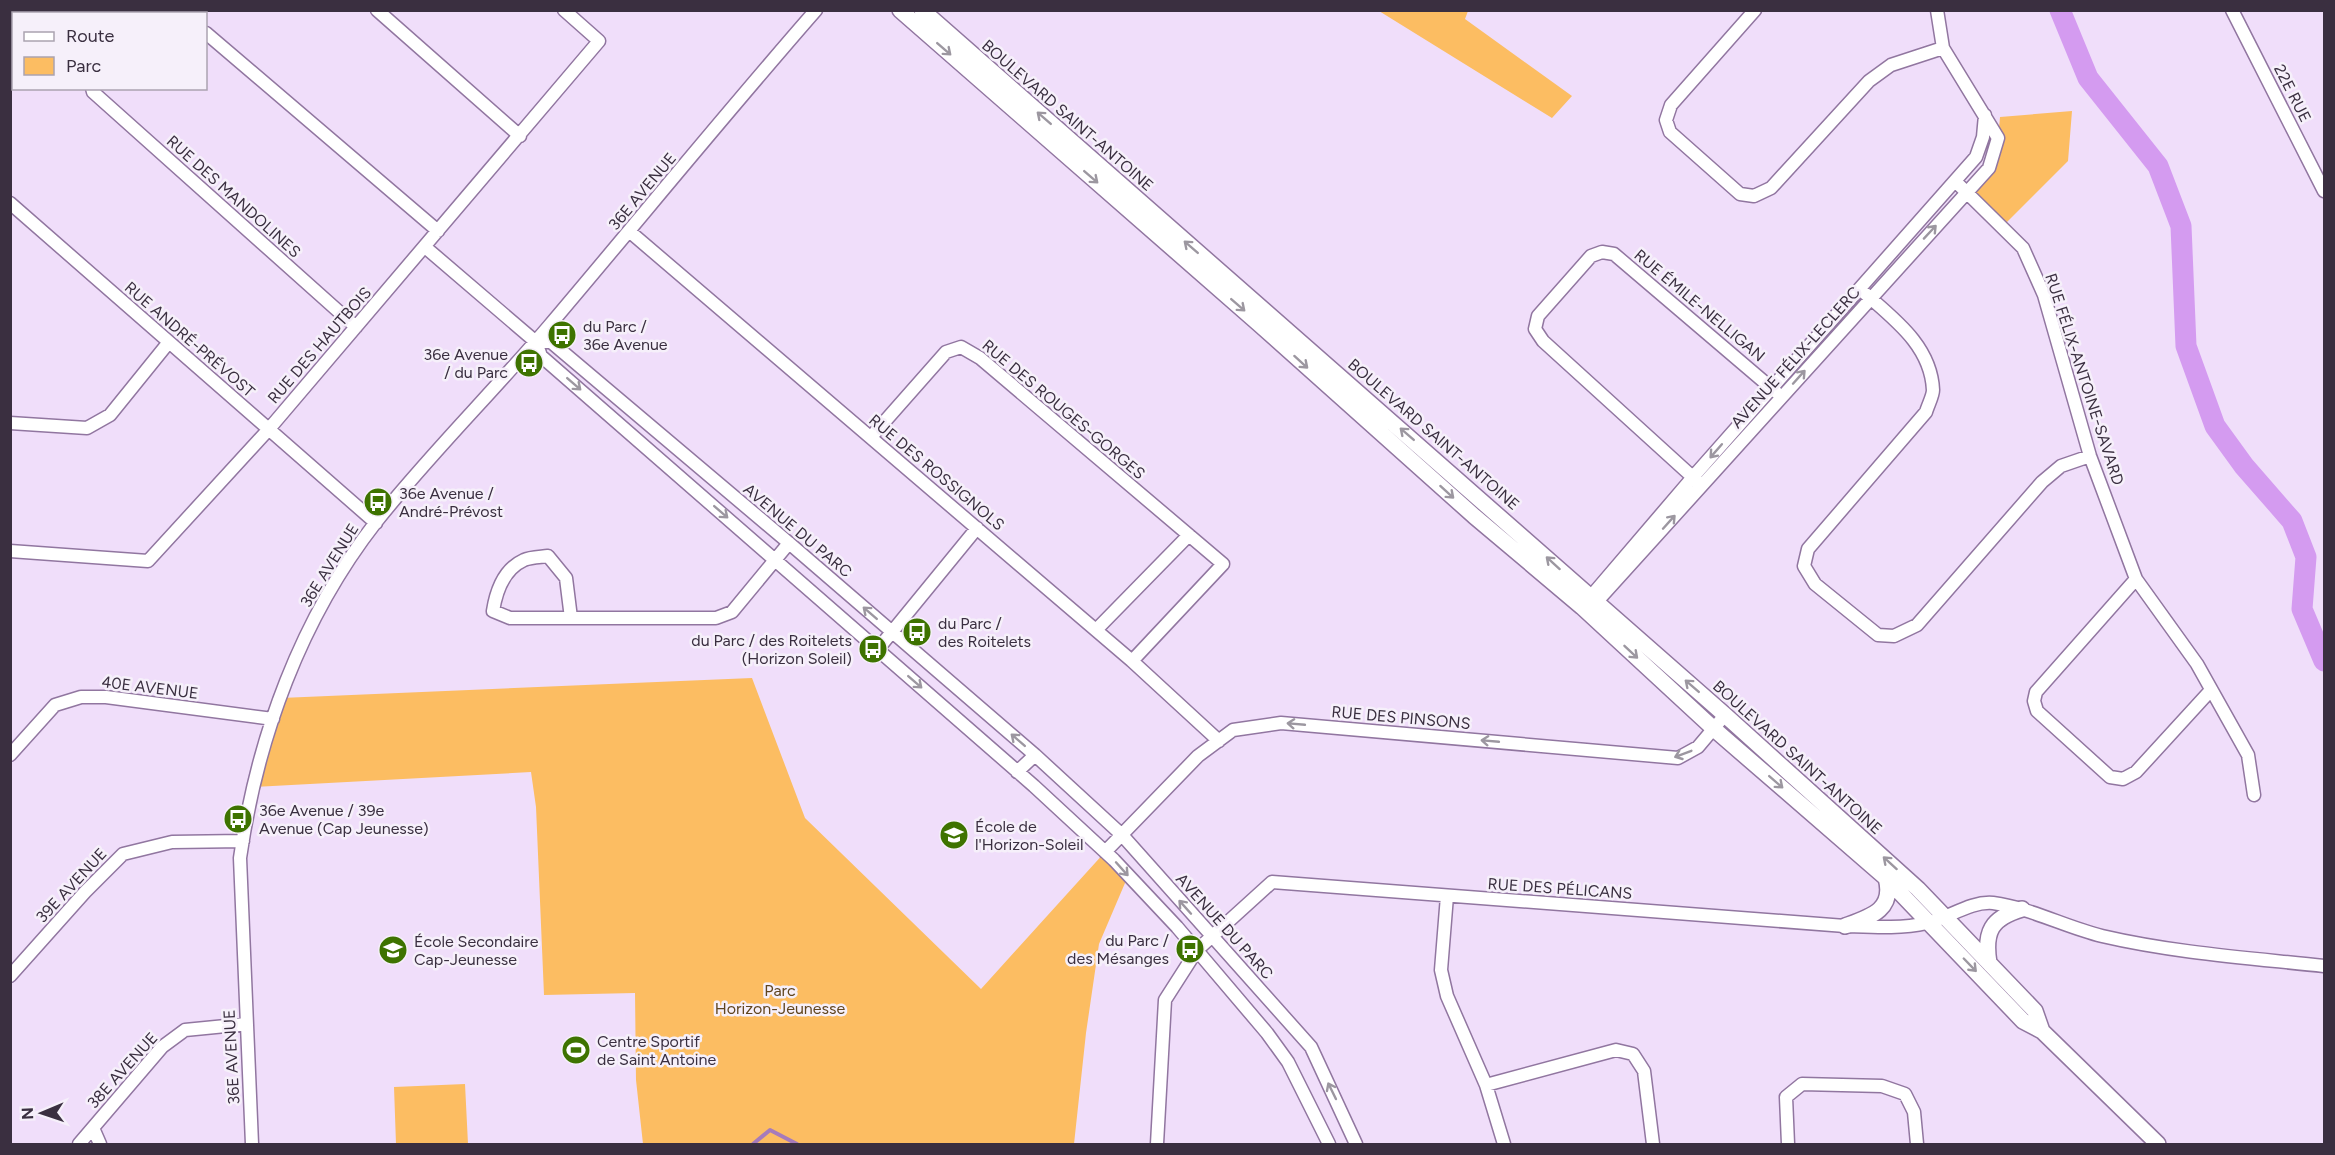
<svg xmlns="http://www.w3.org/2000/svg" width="2335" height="1155" font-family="Figtree,sans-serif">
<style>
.green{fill:#fcbd62}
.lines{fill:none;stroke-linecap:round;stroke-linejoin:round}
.stream{stroke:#a67bbb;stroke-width:4}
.river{stroke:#d49bf0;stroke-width:21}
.minor-casing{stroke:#9176a0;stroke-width:15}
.major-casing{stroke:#9176a0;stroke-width:18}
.minor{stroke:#fff;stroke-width:12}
.major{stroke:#fff;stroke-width:15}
.oneway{stroke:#9c97a0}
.labels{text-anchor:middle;stroke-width:5;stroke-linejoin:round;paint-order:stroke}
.street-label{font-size:16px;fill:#3a2f40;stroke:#f6f0fa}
.poi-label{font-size:16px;fill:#3a2f40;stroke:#f6f0fa;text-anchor:start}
.park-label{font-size:16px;fill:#60451f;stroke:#f6f0fa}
</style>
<rect width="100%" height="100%" fill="#f0defa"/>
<path class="green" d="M 1379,11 L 1468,11 L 1465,19 L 1572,96 L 1552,118 Z
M 2072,111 L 2068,161 L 2002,227 L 1966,192 C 1992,165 1997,155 2000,117 Z
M 752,678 L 805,818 L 981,989 L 1105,852 L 1128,876 L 1099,944 L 1086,1033 L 1074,1144 L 643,1144 L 636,1080 L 635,993 L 544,995 L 536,807 L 531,772 L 253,787 L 281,698 Z
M 465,1084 L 468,1144 L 396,1144 L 394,1087 Z"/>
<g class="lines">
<path class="stream" d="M 753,1144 L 770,1130 L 797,1144"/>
<path class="river" d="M 2060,10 L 2088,78 L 2158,166 L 2181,226 L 2186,346 L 2215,426 L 2244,466 L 2292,521 L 2306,557 L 2302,609 L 2324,661"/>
<g class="minor-casing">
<path id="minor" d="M 180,10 L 183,14
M 377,10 L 520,136
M 1755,10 L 1671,105 L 1666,120 L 1670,132 L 1740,194 L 1754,196 L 1771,188 L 1869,81 L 1891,65 L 1943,48
M 2232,10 L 2324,191
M 142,14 L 145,10
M 206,33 L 438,231
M 92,88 L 93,92 L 356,327
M 1955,181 L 2023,248 L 2044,295 L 2090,456 L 2136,579 L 2197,664 L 2248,755 L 2254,795
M 10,203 L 376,523
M 629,231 L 1132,661 L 1219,741
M 425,247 L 536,342 L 541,356 L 1034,786 L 1114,860 L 1177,927 L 1267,1033 L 1288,1062 L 1329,1144
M 1860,289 C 1891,317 1931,344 1933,390 C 1933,396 1928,405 1926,412 L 1808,549 L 1804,566 L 1815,584 L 1878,635 L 1894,636 L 1917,625 L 2042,482 L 2061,466 L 2090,456
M 536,342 L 551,342 L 789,543 L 1035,755 L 1122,835 L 1311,1047 L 1356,1144
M 10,423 L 87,428 L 110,415 L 169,342
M 871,437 L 946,352 L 961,347 L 980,358 L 1223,564 L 1132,661
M 1697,481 L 1543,341 L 1535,329 L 1538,316 L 1591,256 L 1602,252 L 1614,254 L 1776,392
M 10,551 L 148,561 L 269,429 L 599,41 L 564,10
M 2136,579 L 2036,692 L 2034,701 L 2037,711 L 2110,777 L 2123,779 L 2136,772 L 2211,690
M 1593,594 L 1693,477 L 1976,157 L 1983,137 L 1985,115
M 1592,607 L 1989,168 L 1998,138 L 1943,48 L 1937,10
M 571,618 L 566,578 L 548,556 C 541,557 530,557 524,560 C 504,569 496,592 493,611 L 510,618 L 716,618 L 732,612 L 789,543
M 1096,630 L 1189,535
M 878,649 L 977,528
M 10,755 L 55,705 L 81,697 L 106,697 L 273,719
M 1017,772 L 1035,755
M 1105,852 L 1198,756 L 1233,730 L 1281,723 L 1678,758 L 1698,747 L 1725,715
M 1447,896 L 1441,970 L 1447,996 L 1486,1085 L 1504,1144
M 10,976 L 85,892 L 123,854 L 172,842 L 243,841
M 1486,1085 L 1616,1050 L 1633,1054 L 1644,1071 L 1653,1144
M 93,1128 L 100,1144
M 79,1144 L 162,1047 L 185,1030 L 246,1024
M 252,1144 L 240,858 C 257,738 301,618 376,522 C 430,454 493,392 549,326 C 638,221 725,114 816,10
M 1157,1144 L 1165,1000 L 1197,950 L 1272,882 L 1845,926 C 1873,927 1900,929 1927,923 C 1949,918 1970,901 1993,903 C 2031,908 2065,927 2102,936 C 2175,953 2250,958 2324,966
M 1788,1144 L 1786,1097 L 1802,1084 L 1882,1086 L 1905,1094 L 1914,1112 L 1917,1144"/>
</g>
<g class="major-casing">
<path id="major" d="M 900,10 L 1258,323 L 1474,516 L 1582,607 L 1714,729 L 1886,878 L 2023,1021 L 2042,1031 L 2158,1144
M 922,10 L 1725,715 L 1918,889 L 2035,1011 L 2042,1031
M 1845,926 C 1870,917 1895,910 1886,878
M 1989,963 C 1984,932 1991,918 2022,909"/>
</g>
<use href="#minor" class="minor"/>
<use href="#major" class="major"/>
</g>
<defs><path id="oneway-shaft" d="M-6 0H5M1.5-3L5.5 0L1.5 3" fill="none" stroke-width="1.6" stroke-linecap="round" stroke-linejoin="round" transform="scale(1.5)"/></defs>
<g class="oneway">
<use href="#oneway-shaft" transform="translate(944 49) rotate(41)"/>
<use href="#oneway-shaft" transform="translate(1044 118) rotate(-139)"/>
<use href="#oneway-shaft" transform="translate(1091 177) rotate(41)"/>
<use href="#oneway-shaft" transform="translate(1930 232) rotate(-47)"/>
<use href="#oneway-shaft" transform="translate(1191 247) rotate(-139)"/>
<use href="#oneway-shaft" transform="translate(1238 305) rotate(41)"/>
<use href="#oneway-shaft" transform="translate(1301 362) rotate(42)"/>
<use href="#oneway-shaft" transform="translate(1799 377) rotate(-48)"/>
<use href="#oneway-shaft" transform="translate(574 384) rotate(41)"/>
<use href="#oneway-shaft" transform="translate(1407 434) rotate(-139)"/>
<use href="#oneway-shaft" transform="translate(1716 451) rotate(131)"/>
<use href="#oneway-shaft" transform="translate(1447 492) rotate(42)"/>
<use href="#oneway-shaft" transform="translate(721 512) rotate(41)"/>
<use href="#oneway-shaft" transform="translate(1669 522) rotate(-48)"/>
<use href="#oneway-shaft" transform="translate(1553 563) rotate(-138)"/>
<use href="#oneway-shaft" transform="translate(870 613) rotate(-139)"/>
<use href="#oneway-shaft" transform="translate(1631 652) rotate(43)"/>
<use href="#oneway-shaft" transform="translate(915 682) rotate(41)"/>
<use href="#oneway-shaft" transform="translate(1692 686) rotate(-139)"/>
<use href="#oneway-shaft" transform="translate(1296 724) rotate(-175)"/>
<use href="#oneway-shaft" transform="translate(1018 740) rotate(-139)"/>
<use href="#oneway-shaft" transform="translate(1490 741) rotate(-175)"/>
<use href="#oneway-shaft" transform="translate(1683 754) rotate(159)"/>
<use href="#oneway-shaft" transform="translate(1776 782) rotate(41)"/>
<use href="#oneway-shaft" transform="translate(1890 863) rotate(-138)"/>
<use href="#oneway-shaft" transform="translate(1122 869) rotate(48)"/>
<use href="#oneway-shaft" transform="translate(1185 907) rotate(-132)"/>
<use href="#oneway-shaft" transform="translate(1970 965) rotate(46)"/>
<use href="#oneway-shaft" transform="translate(1332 1091) rotate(-116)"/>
</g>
<defs>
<g id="bus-disc" transform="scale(1.5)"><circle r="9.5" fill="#3e7300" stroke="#f6f0fa"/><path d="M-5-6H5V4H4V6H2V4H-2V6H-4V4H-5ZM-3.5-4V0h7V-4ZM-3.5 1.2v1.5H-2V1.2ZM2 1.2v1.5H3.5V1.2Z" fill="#fff"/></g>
<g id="school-disc" transform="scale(1.5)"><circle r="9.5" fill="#3e7300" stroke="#f6f0fa"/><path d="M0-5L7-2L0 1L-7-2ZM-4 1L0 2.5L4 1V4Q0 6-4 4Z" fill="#fff"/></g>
<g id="stadium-disc" transform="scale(1.5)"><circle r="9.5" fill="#3e7300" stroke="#f6f0fa"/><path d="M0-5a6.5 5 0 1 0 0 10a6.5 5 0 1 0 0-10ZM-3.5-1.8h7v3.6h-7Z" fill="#fff"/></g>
</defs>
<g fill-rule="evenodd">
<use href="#bus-disc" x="562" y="335"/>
<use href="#bus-disc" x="529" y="363"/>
<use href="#bus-disc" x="378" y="502"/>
<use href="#bus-disc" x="917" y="632"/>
<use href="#bus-disc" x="873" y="649"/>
<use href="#bus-disc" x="238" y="819"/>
<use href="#school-disc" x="954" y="835"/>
<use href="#bus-disc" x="1190" y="949"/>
<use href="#school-disc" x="393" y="950"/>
<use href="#stadium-disc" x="576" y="1050"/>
</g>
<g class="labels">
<g class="street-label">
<text transform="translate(2293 93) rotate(63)" y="6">22E RUE</text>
<text transform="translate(1068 115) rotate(41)" y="6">BOULEVARD SAINT-ANTOINE</text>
<text transform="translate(642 191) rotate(-50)" y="6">36E AVENUE</text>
<text transform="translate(234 196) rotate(42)" y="6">RUE DES MANDOLINES</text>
<text transform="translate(1700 305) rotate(40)" y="6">RUE ÉMILE-NELLIGAN</text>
<text transform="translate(190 339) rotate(41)" y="6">RUE ANDRÉ-PRÉVOST</text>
<text transform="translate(319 345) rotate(-49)" y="6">RUE DES HAUTBOIS</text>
<text transform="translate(1795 357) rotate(-48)" y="6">AVENUE FÉLIX-LECLERC</text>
<text transform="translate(2085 379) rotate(72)" y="6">RUE FÉLIX-ANTOINE-SAVARD</text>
<text transform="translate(1064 409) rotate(40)" y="6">RUE DES ROUGES-GORGES</text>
<text transform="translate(1434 434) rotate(41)" y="6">BOULEVARD SAINT-ANTOINE</text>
<text transform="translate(937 472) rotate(40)" y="6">RUE DES ROSSIGNOLS</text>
<text transform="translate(798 530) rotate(40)" y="6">AVENUE DU PARC</text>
<text transform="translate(329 565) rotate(-58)" y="6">36E AVENUE</text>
<text transform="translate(150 687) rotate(7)" y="6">40E AVENUE</text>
<text transform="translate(1401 717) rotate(5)" y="6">RUE DES PINSONS</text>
<text transform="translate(1798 757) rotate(42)" y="6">BOULEVARD SAINT-ANTOINE</text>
<text transform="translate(71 885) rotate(-47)" y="6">39E AVENUE</text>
<text transform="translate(1560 888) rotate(4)" y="6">RUE DES PÉLICANS</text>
<text transform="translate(1225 926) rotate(48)" y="6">AVENUE DU PARC</text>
<text transform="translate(231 1057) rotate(-93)" y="6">36E AVENUE</text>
<text transform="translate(122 1070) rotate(-48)" y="6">38E AVENUE</text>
</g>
<g class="poi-label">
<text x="583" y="332">du Parc /<tspan x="583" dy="18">36e Avenue</tspan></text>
<text x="508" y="360" text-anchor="end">36e Avenue<tspan x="508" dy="18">/ du Parc</tspan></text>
<text x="399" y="499">36e Avenue /<tspan x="399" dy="18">André-Prévost</tspan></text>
<text x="938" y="629">du Parc /<tspan x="938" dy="18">des Roitelets</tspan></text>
<text x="852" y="646" text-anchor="end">du Parc / des Roitelets<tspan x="852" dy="18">(Horizon Soleil)</tspan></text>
<text x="259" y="816">36e Avenue / 39e<tspan x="259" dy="18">Avenue (Cap Jeunesse)</tspan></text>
<text x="975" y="832">École de<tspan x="975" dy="18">l'Horizon-Soleil</tspan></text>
<text x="1169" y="946" text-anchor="end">du Parc /<tspan x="1169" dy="18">des Mésanges</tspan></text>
<text x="414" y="947">École Secondaire<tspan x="414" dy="18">Cap-Jeunesse</tspan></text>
<text x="597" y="1047">Centre Sportif<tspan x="597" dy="18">de Saint Antoine</tspan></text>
</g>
<g class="park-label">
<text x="780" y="996">Parc<tspan x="780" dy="18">Horizon-Jeunesse</tspan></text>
</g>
</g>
<rect width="2335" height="1155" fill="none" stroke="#3a2f40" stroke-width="24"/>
<rect x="12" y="12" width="195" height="78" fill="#f6f0fa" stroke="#aba3b0" stroke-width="1.5"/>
<rect x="24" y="32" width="30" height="9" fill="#ffffff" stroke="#aba3b0" stroke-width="1.5"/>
<text x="66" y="42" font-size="18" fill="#3a2f40">Route</text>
<rect x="24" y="57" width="30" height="18" fill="#fcbd62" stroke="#aba3b0" stroke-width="1.5"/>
<text x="66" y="72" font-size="18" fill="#3a2f40">Parc</text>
<g transform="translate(42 1113) rotate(268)" stroke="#f6f0fa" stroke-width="4.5" paint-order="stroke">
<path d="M0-4.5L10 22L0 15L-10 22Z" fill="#3a2f40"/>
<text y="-9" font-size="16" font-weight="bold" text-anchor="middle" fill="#3a2f40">N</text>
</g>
</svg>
